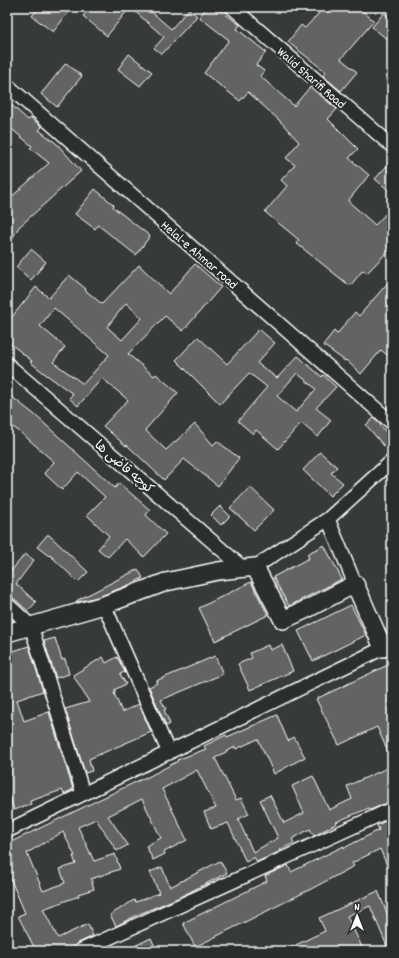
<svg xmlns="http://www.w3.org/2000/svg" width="399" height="958" font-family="Dekko,'Playpen Sans Arabic',sans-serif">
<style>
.building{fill:#636465;stroke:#fff;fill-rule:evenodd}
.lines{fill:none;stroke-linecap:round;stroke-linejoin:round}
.minor-casing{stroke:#fff;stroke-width:16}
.tertiary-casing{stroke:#fff;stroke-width:20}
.minor{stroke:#2a2d2e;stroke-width:13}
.tertiary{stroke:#2a2d2e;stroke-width:17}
.labels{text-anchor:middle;stroke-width:4;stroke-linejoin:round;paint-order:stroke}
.street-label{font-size:13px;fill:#fff;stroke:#2a2d2e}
</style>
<rect width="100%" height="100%" fill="#373a3b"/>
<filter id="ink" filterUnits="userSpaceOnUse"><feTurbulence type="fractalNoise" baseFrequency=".025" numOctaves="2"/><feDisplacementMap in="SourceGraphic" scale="8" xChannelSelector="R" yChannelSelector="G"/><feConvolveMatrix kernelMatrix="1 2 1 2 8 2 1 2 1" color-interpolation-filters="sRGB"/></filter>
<g filter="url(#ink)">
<path class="building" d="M 39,7 L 60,7 L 68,13 L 53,32 L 32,16 Z
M 91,7 L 146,7 L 171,29 L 189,9 L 197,16 L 162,54 L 154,48 L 164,37 L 130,7 L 107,36 L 83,16 Z
M 207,7 L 216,7 L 240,25 L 237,29 L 266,52 L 256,65 L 264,71 L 260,76 L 294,106 L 310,87 L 337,109 L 328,119 L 358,149 L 349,158 L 369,175 L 348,201 L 375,225 L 392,207 L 392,247 L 367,273 L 363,270 L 350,286 L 296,243 L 299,240 L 265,212 L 287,186 L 281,180 L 295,165 L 286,158 L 299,142 L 279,120 L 248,92 L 240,101 L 204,73 L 229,40 L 199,17 Z
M 313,7 L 358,7 L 374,21 L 341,59 L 357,72 L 341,91 L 323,76 L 326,72 L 288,42 L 301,25 L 305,28 L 319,13 Z
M 384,13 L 392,19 L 392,43 L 372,27 Z
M 129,54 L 152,72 L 140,86 L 118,69 Z
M 66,63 L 82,76 L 57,107 L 41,94 Z
M 7,101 L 28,120 L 31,118 L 42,127 L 39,130 L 57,144 L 81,171 L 19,227 L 7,247 L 7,201 L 49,163 L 30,148 L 32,146 L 7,125 Z
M 392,160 L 392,193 L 375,179 Z
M 95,189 L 114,205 L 113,207 L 150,236 L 136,255 L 98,225 L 95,229 L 75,214 Z
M 31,249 L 46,262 L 31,280 L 16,267 Z
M 195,264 L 221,287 L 183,331 L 165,316 L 128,354 L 154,376 L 156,374 L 178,393 L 145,430 L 166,450 L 195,424 L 213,445 L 217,441 L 239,458 L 218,486 L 184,459 L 164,480 L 127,445 L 126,446 L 103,426 L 128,400 L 102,378 L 78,406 L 69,398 L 73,394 L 44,373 L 30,362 L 32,361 L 7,341 L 7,323 L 36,287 L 49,298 L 69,275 L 86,289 L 85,290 L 102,304 L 139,265 L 169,294 ZM 126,303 L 142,318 L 122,340 L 107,327 ZM 54,308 L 109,355 L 84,383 L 82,383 L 53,362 L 65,347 L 40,326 Z
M 392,278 L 392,359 L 381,350 L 361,374 L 346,360 L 345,361 L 323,345 L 334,331 L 337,334 L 355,312 L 359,316 Z
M 259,329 L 275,343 L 257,363 L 277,378 L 298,356 L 322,377 L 323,375 L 336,387 L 316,408 L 331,420 L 318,437 L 301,423 L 278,449 L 256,430 L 253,434 L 238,421 L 267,387 L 249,373 L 220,404 L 176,360 L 198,337 L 227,364 ZM 297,373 L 316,389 L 296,412 L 277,396 Z
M 7,393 L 35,415 L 115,488 L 119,483 L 150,510 L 146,515 L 166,534 L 144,557 L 125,539 L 108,557 L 98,549 L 109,536 L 87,515 L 105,497 L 78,472 L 62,490 L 44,473 L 54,462 L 26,437 L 7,422 Z
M 374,418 L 392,439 L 384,446 L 366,425 Z
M 320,452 L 337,467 L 331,473 L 343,483 L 330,496 L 303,470 Z
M 250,487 L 274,510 L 254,530 L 230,508 Z
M 220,506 L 230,516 L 221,525 L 211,515 Z
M 47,535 L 49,535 L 88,572 L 78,582 L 50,555 L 49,556 L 37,547 Z
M 324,545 L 342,579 L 289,606 L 273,577 L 309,558 L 307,554 Z
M 25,554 L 34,560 L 16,584 L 36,602 L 28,611 L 8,593 L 7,595 L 7,576 Z
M 138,569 L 143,578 L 131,584 L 101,596 L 77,602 L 76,601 Z
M 251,582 L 268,615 L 215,641 L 199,608 Z
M 351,605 L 366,635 L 313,661 L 298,631 Z
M 55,638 L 62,660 L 65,659 L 69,674 L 56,678 L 44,641 Z
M 268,645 L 270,650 L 282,645 L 293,671 L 250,690 L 238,664 L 252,658 L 250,653 Z
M 29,646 L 43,691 L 17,700 L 24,721 L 49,712 L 73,789 L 64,794 L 62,790 L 30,801 L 31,804 L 14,810 L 7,788 L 7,653 Z
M 215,656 L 223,674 L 161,700 L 166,709 L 164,710 L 170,724 L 166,726 L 149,687 L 157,683 L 156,681 Z
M 103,657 L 106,663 L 117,657 L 125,672 L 120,674 L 126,684 L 114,690 L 116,692 L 114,693 L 122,712 L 139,704 L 151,732 L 89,759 L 92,771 L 85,773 L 65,709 L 89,702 L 73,675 Z
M 392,663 L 392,761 L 377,727 L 339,745 L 316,699 Z
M 277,715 L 288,741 L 294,737 L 305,757 L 274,774 L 258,739 L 236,749 L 235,747 L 215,758 L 236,800 L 241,798 L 249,814 L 238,819 L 253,852 L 278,838 L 260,800 L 270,795 L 284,823 L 304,813 L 292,786 L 313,776 L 329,810 L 352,799 L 347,786 L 392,766 L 392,801 L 370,810 L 369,808 L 336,822 L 337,823 L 314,836 L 310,829 L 292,839 L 294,843 L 280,850 L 281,851 L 257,862 L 254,857 L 246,862 L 228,823 L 211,829 L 204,812 L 216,808 L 197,770 L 162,789 L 187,840 L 164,852 L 165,854 L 153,860 L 146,846 L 161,838 L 142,799 L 108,816 L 128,845 L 117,851 L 96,819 L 78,827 L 94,861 L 115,854 L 120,869 L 91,879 L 94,889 L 78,894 L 79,896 L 43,909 L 58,938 L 88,924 L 93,936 L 76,944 L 73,947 L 72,951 L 36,951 L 18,916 L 25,913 L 7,871 L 7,844 L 146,777 L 146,778 L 178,761 L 177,760 L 206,749 L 204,746 L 226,735 L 227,737 ZM 63,832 L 75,856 L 73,856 L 76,864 L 60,869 L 65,883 L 43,891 L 27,853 Z
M 392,818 L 392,877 L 380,849 L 352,863 L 354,866 L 313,888 L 195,947 L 183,923 L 267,881 L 265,876 L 288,865 L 291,872 L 344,846 L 344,848 L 379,830 L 377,825 Z
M 220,861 L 227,873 L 180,897 L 137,915 L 116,926 L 110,915 L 134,900 L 136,902 L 159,893 L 150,872 L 162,867 L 170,887 Z
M 378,891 L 392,925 L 392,951 L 389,951 L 370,906 L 347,916 L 364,951 L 283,951 L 325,931 L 319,918 Z
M 151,938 L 157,951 L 124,951 Z"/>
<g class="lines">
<g class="minor-casing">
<path id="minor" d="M 232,7 L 392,146
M 7,85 L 392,423
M 7,364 L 243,568
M 328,519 L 355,584
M 255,567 L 328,519 L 392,461
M 7,604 L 31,626 L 83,793
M 104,605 L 169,753
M 7,831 L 383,648
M 80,951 L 392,809"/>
</g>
<g class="tertiary-casing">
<path id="tertiary" d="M 7,633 L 104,605 L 166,582 L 218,571 L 255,567 L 283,620 L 307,609 L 355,584 L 383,648 L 392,643"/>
</g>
<use href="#minor" class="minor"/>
<use href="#tertiary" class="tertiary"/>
</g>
</g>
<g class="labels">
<g class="street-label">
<text transform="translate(312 77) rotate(41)" y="5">Walid Sharifi Road</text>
<text transform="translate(200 254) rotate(41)" y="5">Helal-e Ahmar road</text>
<text transform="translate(125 466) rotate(41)" y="5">کوچه قاضی ها</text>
</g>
</g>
<rect width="399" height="958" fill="none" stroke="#2a2d2e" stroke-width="24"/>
<rect x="12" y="12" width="375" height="934" fill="none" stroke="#fff" stroke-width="1.5" filter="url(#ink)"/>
<g transform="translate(357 916)" stroke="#2a2d2e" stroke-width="3" paint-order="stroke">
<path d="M0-3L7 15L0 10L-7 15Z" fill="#ffffff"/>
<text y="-6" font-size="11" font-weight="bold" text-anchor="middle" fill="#ffffff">N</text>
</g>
</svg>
